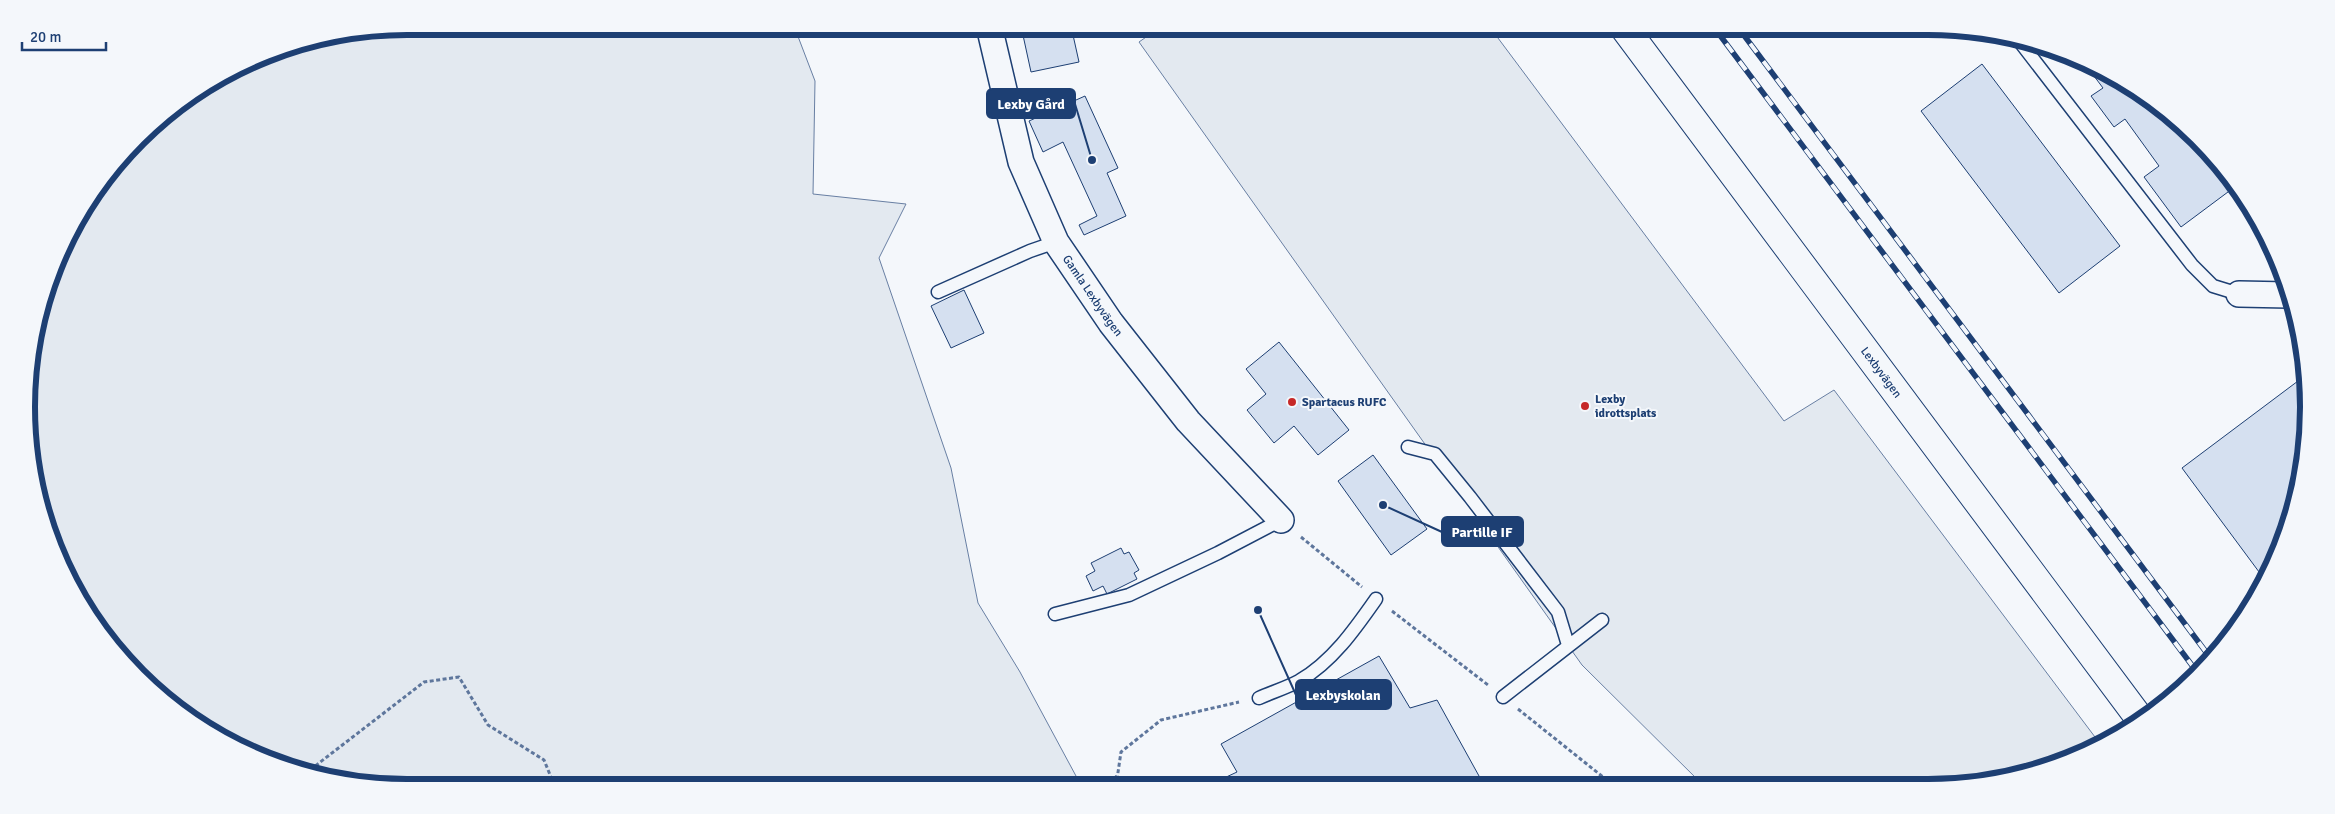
<svg xmlns="http://www.w3.org/2000/svg" width="2335" height="814" font-family="Signika,sans-serif">
<style>
.green{fill:#e3e9f0;stroke:#687fa3}
.building{fill:#d5e0f0;stroke:#1d3f73}
.lines{fill:none;stroke-linecap:round;stroke-linejoin:round}
.lane-casing{stroke:#1d3f73;stroke-width:15}
.street-casing{stroke:#1d3f73;stroke-width:28}
.secondary-casing{stroke:#1d3f73;stroke-width:30}
.path{stroke:#5e769c;stroke-width:3;stroke-dasharray:4 2.5;stroke-linecap:butt}
.lane{stroke:#f4f7fb;stroke-width:12}
.street{stroke:#f4f7fb;stroke-width:25}
.secondary{stroke:#f4f7fb;stroke-width:28}
.rail-casing{stroke:#1d3f73;stroke-width:5.5}
.rail{stroke:#f4f7fb;stroke-width:4;stroke-dasharray:11;stroke-linecap:butt}
.poi-dot{fill:#c62828;stroke:#f4f7fb;stroke-width:2}
.labels{text-anchor:middle;stroke-width:4;stroke-linejoin:round;paint-order:stroke}
.street-label{font-size:12px;fill:#1d3f73;stroke:#f4f7fb}
.poi-label{font-size:12px;font-weight:bold;fill:#1d3f73;stroke:#f4f7fb;text-anchor:start}
.rim{fill:none;stroke:#1d3f73;stroke-width:6}
.leader{fill:none;stroke:#1d3f73;stroke-width:2}
.callout-dot{fill:#1d3f73;stroke:#f4f7fb;stroke-width:2}
.callout{fill:#1d3f73;stroke:#1d3f73;stroke-width:2}
.callout-label{font-size:14px;text-anchor:middle;font-weight:bold;fill:#fff}
</style>
<rect width="100%" height="100%" fill="#f4f7fb"/>
<path class="green" d="M 407,26 L 794,26 L 815,81 L 813,194 L 906,204 L 879,258 L 951,468 L 978,603 L 1020,672 L 1076,776 L 1077,786 L 407,788 L 309,775 L 195,723 L 138,676 L 91,619 L 39,505 L 27,432 L 29,358 L 66,238 L 105,175 L 156,121 L 262,55 L 333,34 Z
M 1162,26 L 1489,26 L 1784,421 L 1834,390 L 2101,745 L 1978,784 L 1703,785 L 1582,665 L 1139,42 Z"/>
<path class="building" d="M 1021,26 L 1071,26 L 1079,62 L 1031,72 Z
M 2052,49 L 2070,55 L 2061,62 Z
M 2082,60 L 2096,65 L 2160,105 L 2214,156 L 2236,186 L 2181,227 L 2144,177 L 2159,166 L 2125,119 L 2114,127 L 2091,96 L 2103,88 Z
M 1982,64 L 2120,246 L 2059,293 L 1921,111 Z
M 1085,96 L 1118,168 L 1107,173 L 1126,216 L 1084,235 L 1079,225 L 1097,216 L 1063,142 L 1043,152 L 1029,121 Z
M 964,290 L 984,333 L 951,348 L 931,306 Z
M 1279,342 L 1349,430 L 1318,455 L 1294,426 L 1274,443 L 1247,410 L 1266,394 L 1246,369 Z
M 2306,375 L 2308,432 L 2296,505 L 2265,580 L 2182,468 Z
M 1373,455 L 1427,529 L 1391,555 L 1338,481 Z
M 1121,548 L 1124,554 L 1129,552 L 1139,570 L 1134,573 L 1137,579 L 1107,594 L 1103,586 L 1093,591 L 1086,576 L 1095,571 L 1091,563 Z
M 1379,656 L 1410,708 L 1437,700 L 1484,785 L 1207,786 L 1237,772 L 1221,744 Z"/>
<g class="lines">
<g class="lane-casing">
<path id="lane" d="M 2017,38 L 2192,265 L 2213,286 L 2239,294
M 938,292 L 1030,251 L 1056,242
M 1408,447 L 1435,454 L 1470,497 L 1558,612 L 1568,645
M 1055,614 L 1129,595 L 1218,553 L 1281,520
M 1503,697 L 1602,620
M 1259,698 C 1272,692 1286,688 1299,681 C 1332,662 1355,629 1376,599"/>
</g>
<g class="street-casing">
<g id="street">
<path id="s1" d="M 989,26 L 1021,162 L 1056,242 L 1111,323 L 1188,421 L 1281,520"/>
<path d="M 2239,294 L 2291,295"/>
</g>
</g>
<g class="secondary-casing">
<g id="secondary">
<path id="s2" d="M 1623,26 L 2140,719"/>
</g>
</g>
<path class="path" d="M 1301,537 L 1362,587
M 1392,611 L 1488,685
M 1518,709 L 1613,785
M 285,764 L 310,770 L 424,682 L 459,677 L 488,725 L 544,760 L 555,787
M 1105,786 L 1117,776
M 1116,786 L 1121,752 L 1161,720 L 1239,702"/>
<use href="#lane" class="lane"/>
<use href="#street" class="street"/>
<use href="#secondary" class="secondary"/>
<g class="rail-casing">
<path id="rail" d="M 1713,26 L 2197,672
M 1737,26 L 2209,656"/>
</g>
<use href="#rail" class="rail"/>
</g>
<g class="poi-dot">
<circle cx="1292" cy="402" r="5"/>
<circle cx="1585" cy="406" r="5"/>
</g>
<g class="labels">
<g class="street-label">
<text dy="4" stroke="none"><textPath href="#s1" startOffset="292">Gamla Lexbyvägen</textPath></text>
<text dy="4" stroke="none"><textPath href="#s2" startOffset="432">Lexbyvägen</textPath></text>
</g>
<g class="poi-label">
<text x="1595" y="403">Lexby<tspan x="1595" dy="14">idrottsplats</tspan></text>
<text x="1302" y="406">Spartacus RUFC</text>
</g>
</g>
<path d="M0 0H2335V814H0ZM407 35H1928A372 372 0 0 1 2300 407V407A372 372 0 0 1 1928 779H407A372 372 0 0 1 35 407V407A372 372 0 0 1 407 35Z" fill="#f4f7fb" fill-rule="evenodd"/>
<path class="rim" d="M407 35H1928A372 372 0 0 1 2300 407V407A372 372 0 0 1 1928 779H407A372 372 0 0 1 35 407V407A372 372 0 0 1 407 35Z"/>
<path class="leader" d="M1092 160L1075 104M1383 505L1442 532M1258 610L1296 695"/>
<g class="callout-dot">
<circle cx="1092" cy="160" r="5"/>
<circle cx="1383" cy="505" r="5"/>
<circle cx="1258" cy="610" r="5"/>
</g>
<g class="callout">
<rect x="987" y="89" width="88" height="29" rx="5"/>
<rect x="1442" y="517" width="81" height="29" rx="5"/>
<rect x="1296" y="680" width="95" height="29" rx="5"/>
</g>
<g class="callout-label">
<text x="1031" y="109">Lexby Gård</text>
<text x="1482" y="537">Partille IF</text>
<text x="1343" y="700">Lexbyskolan</text>
</g>
<path d="M22 42v8h84v-8" fill="none" stroke="#1d3f73" stroke-width="2.5"/>
<text x="30" y="42" font-size="15" fill="#1d3f73" stroke="#f4f7fb" stroke-width="4" paint-order="stroke">20 m</text>
</svg>
